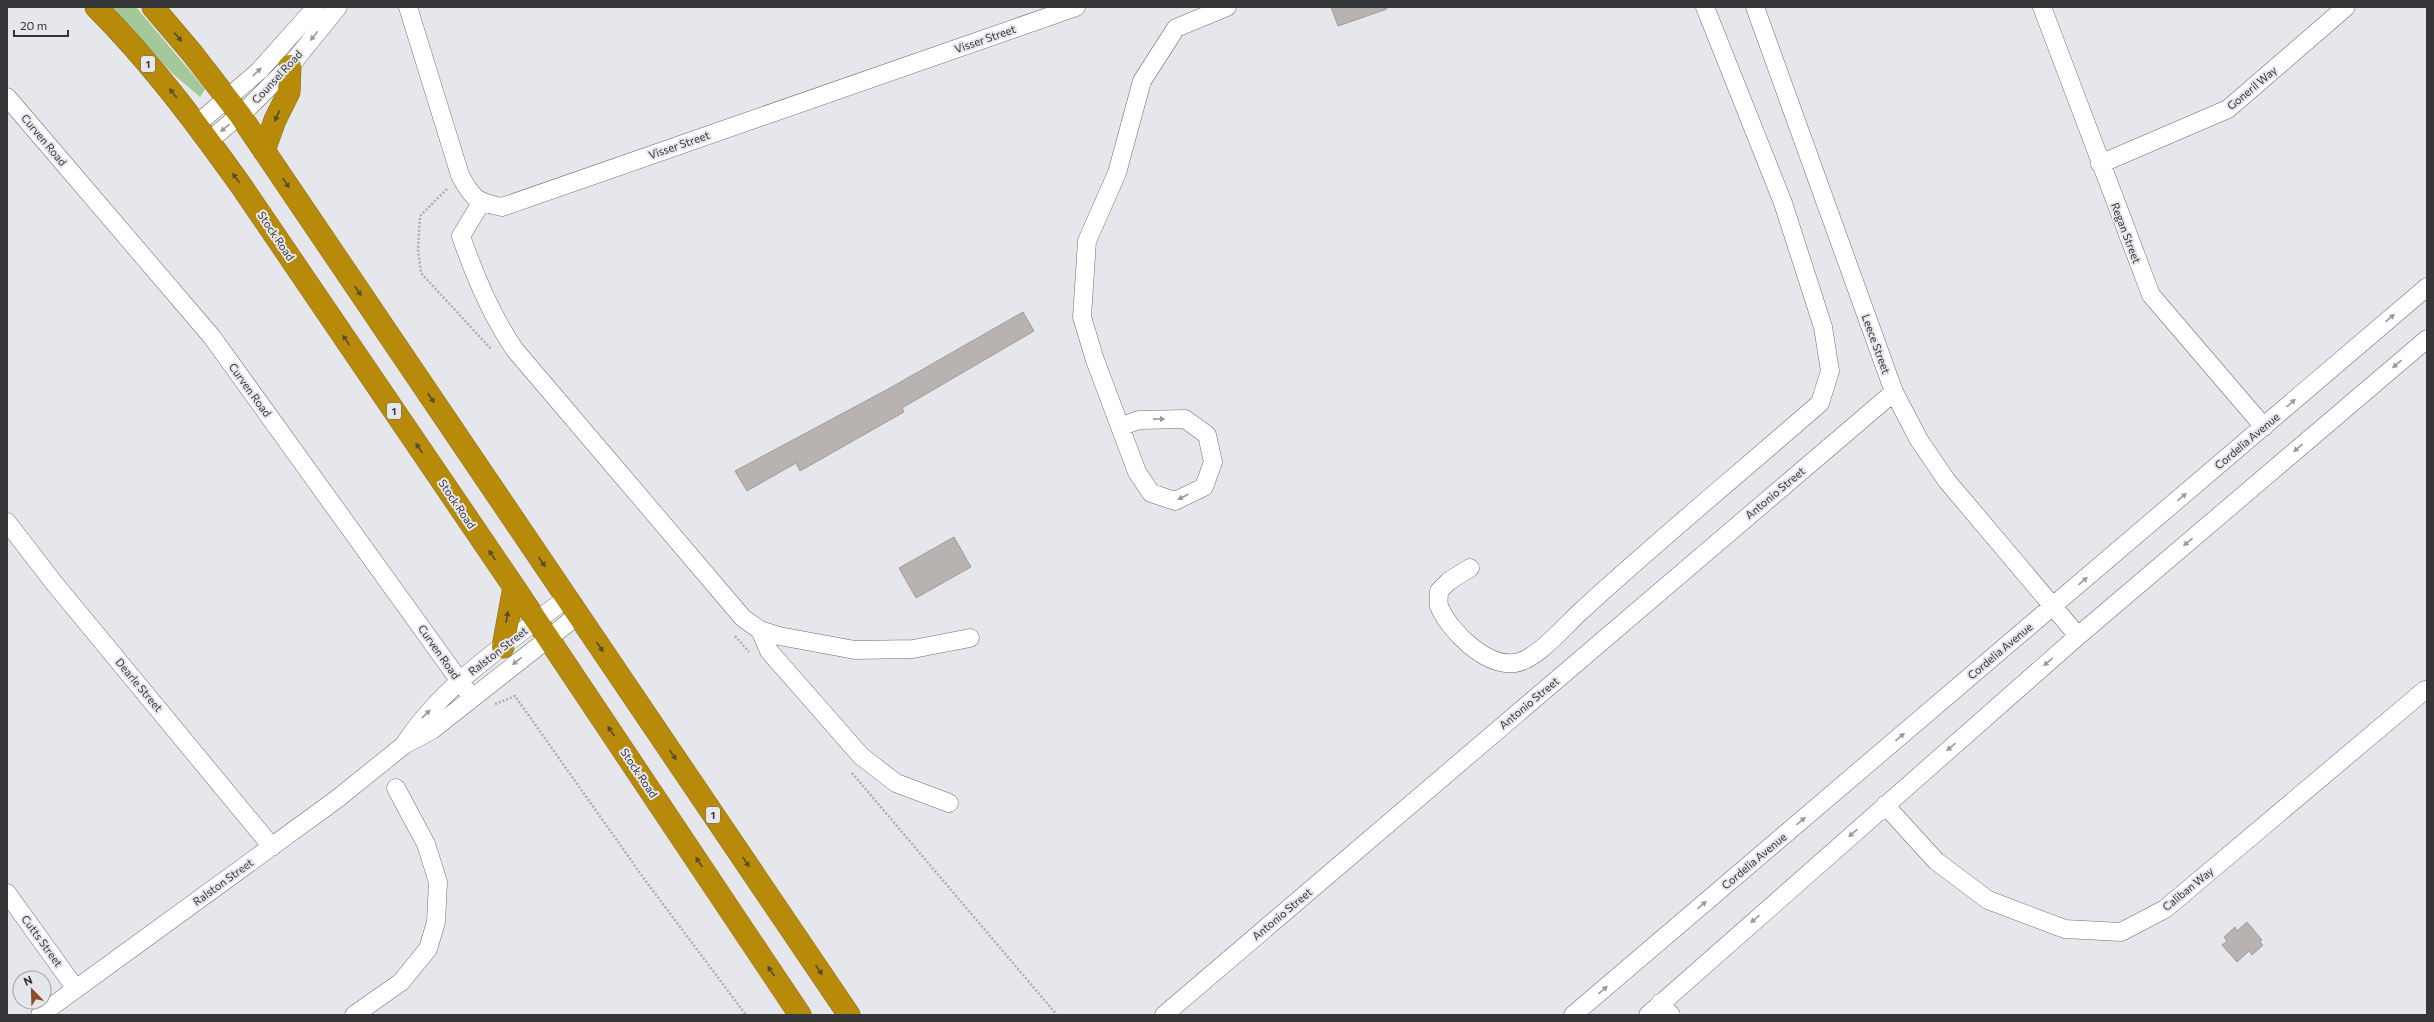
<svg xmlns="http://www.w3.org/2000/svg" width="2434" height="1022" font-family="Commissioner,sans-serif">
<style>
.green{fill:#a3c899}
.building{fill:#b8b3b1;stroke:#a19c9a}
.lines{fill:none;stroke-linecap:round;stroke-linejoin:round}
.minor-casing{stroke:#6d6e72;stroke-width:19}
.highway-casing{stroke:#8a6d19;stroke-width:23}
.path{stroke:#adaeb2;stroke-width:2.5;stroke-dasharray:2 2;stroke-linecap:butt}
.minor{stroke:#fff;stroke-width:18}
.highway{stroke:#b78a09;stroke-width:22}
.oneway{fill:#9a9a9b}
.oneway2{fill:#564b2c}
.labels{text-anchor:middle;stroke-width:4;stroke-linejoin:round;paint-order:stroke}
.shield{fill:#e6e7ec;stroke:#6a6b6d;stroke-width:1}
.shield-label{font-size:10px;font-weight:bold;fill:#353637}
.street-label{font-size:11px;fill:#353637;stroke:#e6e7ec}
</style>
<rect width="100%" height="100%" fill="#e6e7ec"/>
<path class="green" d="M 112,7 L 136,7 L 205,89 L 200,97 L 172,73 Z"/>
<path class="building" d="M 1331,7 L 1386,7 L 1387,9 L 1338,26 Z
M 1023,312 L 1034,331 L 902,408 L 904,412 L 800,471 L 796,463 L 747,491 L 735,471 L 890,388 Z
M 954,537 L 971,567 L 916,598 L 899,568 Z
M 2247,922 L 2262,940 L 2260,942 L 2263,945 L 2252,955 L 2249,951 L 2237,962 L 2222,945 L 2227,941 L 2224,937 L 2235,927 L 2237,931 Z"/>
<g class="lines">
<g class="minor-casing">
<path id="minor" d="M 408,7 L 460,175 C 472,198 476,202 502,207 L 1076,7
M 1755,7 L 1894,392 L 1919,440 L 1947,481 L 2078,636
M 2042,7 L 2151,295 L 2264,427
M 7,97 L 212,337 L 472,698
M 197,124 L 259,71 L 316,7
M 209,141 L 250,106 L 290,66 L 338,7
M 2100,164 L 2228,109 L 2346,7
M 481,203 L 461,236 C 475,277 491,315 515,350 L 743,618 L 760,630 L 779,636 L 855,650 L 913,649 L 970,638
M 1122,426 L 1139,420 L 1185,419 L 1207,435 L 1213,462 L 1204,487 L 1175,501 L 1151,493 L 1137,472 L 1095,360 L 1082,317 L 1087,241 L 1117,173 L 1142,81 L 1176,28 L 1227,7
M 7,522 L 54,583 L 272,847
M 1470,568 L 1449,581 L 1439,591 C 1439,595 1438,602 1439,606 C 1449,631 1486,667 1515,663 C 1536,660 1563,628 1579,613 C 1657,541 1740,473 1820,403 L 1830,371 L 1823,327 L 1783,203 L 1705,7
M 760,630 L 769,651 L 861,756 L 896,783 L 949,803
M 404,745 C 443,684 510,641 567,598
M 1885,805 L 1936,861 L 1988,900 L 2065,929 L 2121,932 L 2165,909 L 2425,690 L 2427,690
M 7,893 L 76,989
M 1660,1003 L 1671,1015
M 40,1015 L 337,799 L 404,745 L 432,730 L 578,615
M 354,1015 L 401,982 L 428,949 L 436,922 L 438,882 L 426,844 L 396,788
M 1164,1015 L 1894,392
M 1573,1015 L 2427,287
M 1648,1015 L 2078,636 L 2427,339"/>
</g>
<g class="highway-casing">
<path id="highway" d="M 96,7 C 151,62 197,124 242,187 L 514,587 L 800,1015
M 153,7 L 192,53 L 240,115 L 849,1015
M 264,151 L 275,120 L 289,92 L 290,66
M 503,647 L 514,587"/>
</g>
<path class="path" d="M 447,189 L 420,216 L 418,250 L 421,273 L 491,349
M 735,636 L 749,652
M 495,704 L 515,696 L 645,880 L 746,1015
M 852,773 L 1057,1015"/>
<use href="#minor" class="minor"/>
<use href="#highway" class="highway"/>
</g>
<defs><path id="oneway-solid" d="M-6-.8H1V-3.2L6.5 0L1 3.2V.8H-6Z"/></defs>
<g class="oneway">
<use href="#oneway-solid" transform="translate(314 36) rotate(129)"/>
<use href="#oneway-solid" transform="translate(257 72) rotate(-43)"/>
<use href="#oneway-solid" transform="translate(225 128) rotate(140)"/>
<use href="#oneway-solid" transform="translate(2390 318) rotate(-41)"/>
<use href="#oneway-solid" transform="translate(2397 364) rotate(140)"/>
<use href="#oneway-solid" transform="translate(2291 403) rotate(-41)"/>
<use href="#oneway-solid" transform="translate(1159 419) rotate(-1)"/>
<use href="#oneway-solid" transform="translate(2298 448) rotate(140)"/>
<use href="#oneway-solid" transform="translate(1183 497) rotate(153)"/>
<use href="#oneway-solid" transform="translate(2182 497) rotate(-40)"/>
<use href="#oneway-solid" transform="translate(2188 542) rotate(140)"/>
<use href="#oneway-solid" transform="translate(2083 581) rotate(-40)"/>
<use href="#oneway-solid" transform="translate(517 661) rotate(142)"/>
<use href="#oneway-solid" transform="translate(2048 662) rotate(139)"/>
<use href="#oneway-solid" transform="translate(426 714) rotate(-44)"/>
<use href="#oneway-solid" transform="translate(1900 737) rotate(-40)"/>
<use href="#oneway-solid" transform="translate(1951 747) rotate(139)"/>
<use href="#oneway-solid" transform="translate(1801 821) rotate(-40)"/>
<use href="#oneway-solid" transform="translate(1853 833) rotate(139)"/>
<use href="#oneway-solid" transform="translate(1702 905) rotate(-40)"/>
<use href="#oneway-solid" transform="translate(1755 919) rotate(139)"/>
<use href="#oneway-solid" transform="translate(1603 990) rotate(-40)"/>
</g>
<g class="oneway2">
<use href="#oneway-solid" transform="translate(178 37) rotate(49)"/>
<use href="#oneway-solid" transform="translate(173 93) rotate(-129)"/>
<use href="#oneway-solid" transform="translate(277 116) rotate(115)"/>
<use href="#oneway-solid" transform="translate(236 178) rotate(-126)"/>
<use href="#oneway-solid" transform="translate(286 183) rotate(56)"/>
<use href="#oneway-solid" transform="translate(358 291) rotate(56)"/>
<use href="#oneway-solid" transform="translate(346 340) rotate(-124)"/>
<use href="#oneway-solid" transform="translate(431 398) rotate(56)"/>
<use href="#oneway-solid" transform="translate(419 448) rotate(-124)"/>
<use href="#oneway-solid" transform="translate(492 555) rotate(-124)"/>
<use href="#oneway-solid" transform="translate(542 562) rotate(56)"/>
<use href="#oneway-solid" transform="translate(507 617) rotate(-80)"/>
<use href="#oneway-solid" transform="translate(600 647) rotate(56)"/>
<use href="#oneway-solid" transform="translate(611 731) rotate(-124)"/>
<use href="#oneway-solid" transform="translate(673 755) rotate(56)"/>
<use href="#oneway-solid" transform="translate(699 862) rotate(-124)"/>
<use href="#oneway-solid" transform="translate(746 862) rotate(56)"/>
<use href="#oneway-solid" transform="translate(819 970) rotate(56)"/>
<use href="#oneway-solid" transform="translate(771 971) rotate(-123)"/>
</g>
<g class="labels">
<g class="shield">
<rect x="141" y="56" width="14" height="16" rx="3"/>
<rect x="387" y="403" width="14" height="16" rx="3"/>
<rect x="706" y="807" width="14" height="16" rx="3"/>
</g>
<g class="shield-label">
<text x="148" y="68">1</text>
<text x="394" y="415">1</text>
<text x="713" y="819">1</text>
</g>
<g class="street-label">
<text transform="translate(985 39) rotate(-19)" y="4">Visser Street</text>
<text transform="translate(277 77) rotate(-47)" y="4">Counsel Road</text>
<text transform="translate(2252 88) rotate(-40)" y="4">Goneril Way</text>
<text transform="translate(44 140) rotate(50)" y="4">Curven Road</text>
<text transform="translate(679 145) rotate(-19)" y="4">Visser Street</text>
<text transform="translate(2126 233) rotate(69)" y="4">Regan Street</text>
<text transform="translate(276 236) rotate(56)" y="4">Stock Road</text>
<text transform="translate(1876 344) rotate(70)" y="4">Leece Street</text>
<text transform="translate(250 390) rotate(54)" y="4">Curven Road</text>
<text transform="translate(2247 441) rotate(-40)" y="4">Cordelia Avenue</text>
<text transform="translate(1775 493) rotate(-40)" y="4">Antonio Street</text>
<text transform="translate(457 504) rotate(56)" y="4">Stock Road</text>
<text transform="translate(498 651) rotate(-38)" y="4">Ralston Street</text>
<text transform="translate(2000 651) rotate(-40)" y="4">Cordelia Avenue</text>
<text transform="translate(439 652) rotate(55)" y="4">Curven Road</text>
<text transform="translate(139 685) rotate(50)" y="4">Dearle Street</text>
<text transform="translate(1529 703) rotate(-40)" y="4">Antonio Street</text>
<text transform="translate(639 773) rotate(56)" y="4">Stock Road</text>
<text transform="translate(1754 861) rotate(-40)" y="4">Cordelia Avenue</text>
<text transform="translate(223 882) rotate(-36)" y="4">Ralston Street</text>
<text transform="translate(2188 889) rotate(-39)" y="4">Caliban Way</text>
<text transform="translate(1282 914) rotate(-40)" y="4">Antonio Street</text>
<text transform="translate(42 941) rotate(54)" y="4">Cutts Street</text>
</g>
</g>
<rect width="2434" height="1022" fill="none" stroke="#353637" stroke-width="16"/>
<g transform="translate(32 990) rotate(337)"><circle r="19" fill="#e6e7ec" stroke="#9fa0a4"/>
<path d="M0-3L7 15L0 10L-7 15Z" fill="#934d26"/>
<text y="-6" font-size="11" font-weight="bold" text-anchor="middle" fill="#353637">N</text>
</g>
<path d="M14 30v6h54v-6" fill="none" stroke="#353637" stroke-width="2"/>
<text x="20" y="30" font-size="12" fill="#353637" stroke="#e6e7ec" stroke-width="3" paint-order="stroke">20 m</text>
</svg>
